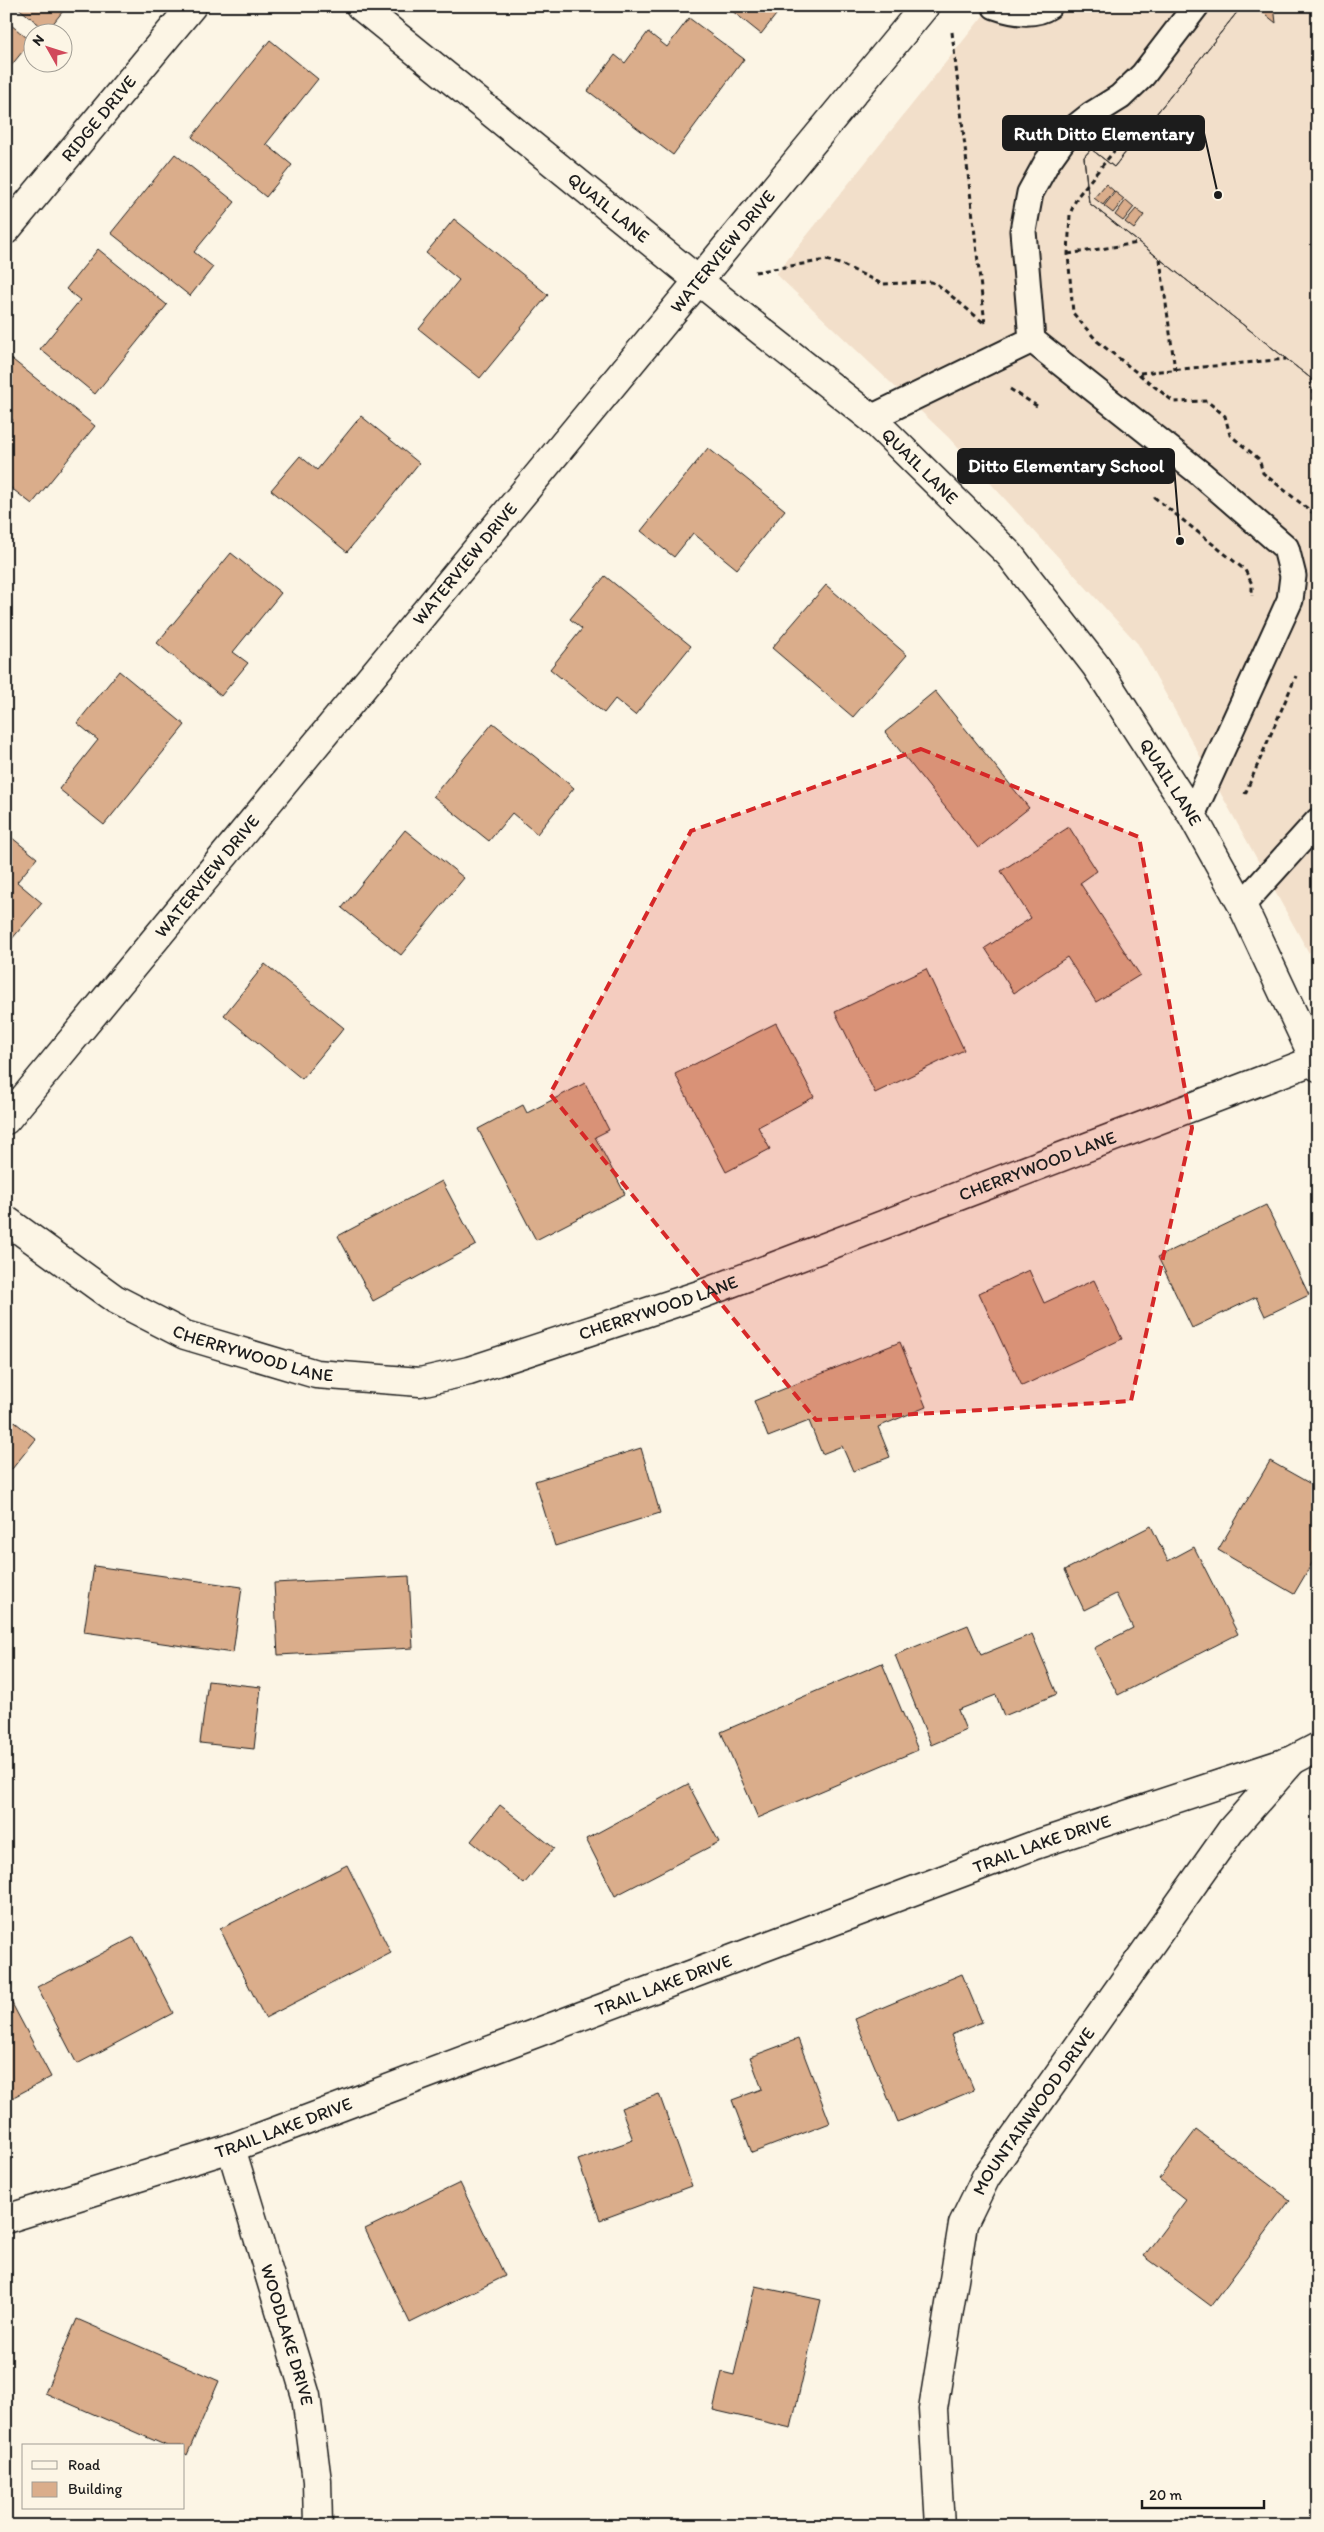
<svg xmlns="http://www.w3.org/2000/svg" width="1324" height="2532" font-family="Itim,sans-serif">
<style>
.built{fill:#f2dfca}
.building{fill:#daad8b;stroke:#1c1c1c;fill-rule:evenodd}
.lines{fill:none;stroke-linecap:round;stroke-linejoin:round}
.service-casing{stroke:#1c1c1c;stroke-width:29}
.minor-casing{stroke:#1c1c1c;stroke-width:31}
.tertiary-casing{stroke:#1c1c1c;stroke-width:31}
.path{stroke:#1c1c1c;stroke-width:3;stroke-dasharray:5 4;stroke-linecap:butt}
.service{stroke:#fcf5e5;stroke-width:25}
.minor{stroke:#fcf5e5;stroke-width:28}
.tertiary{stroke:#fcf5e5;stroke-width:28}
.marked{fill:#d62828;fill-opacity:0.2;stroke:#d62828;stroke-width:4;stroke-dasharray:10 6;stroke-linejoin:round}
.labels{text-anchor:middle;stroke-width:4;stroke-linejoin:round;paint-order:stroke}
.street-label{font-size:18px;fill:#1c1c1c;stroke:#fcf5e5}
.leader{fill:none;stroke:#1c1c1c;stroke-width:2}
.callout-dot{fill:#1c1c1c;stroke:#fcf5e5;stroke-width:2}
.callout{fill:#1c1c1c;stroke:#1c1c1c;stroke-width:2}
.callout-label{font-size:19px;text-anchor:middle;font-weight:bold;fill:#fff}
</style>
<rect width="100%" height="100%" fill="#fcf5e5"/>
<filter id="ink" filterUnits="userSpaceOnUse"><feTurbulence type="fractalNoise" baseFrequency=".02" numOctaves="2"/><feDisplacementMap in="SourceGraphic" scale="10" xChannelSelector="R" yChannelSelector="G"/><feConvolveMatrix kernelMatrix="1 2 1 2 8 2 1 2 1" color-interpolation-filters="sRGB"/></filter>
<g filter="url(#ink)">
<path class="built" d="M 991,6 L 1318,6 L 1318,942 L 1309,953 L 1138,644 L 948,437 L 776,274 Z"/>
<path class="building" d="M 16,6 L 67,6 L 47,31 Z
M 726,6 L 783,6 L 761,34 Z
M 1242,6 L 1318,6 L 1318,384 L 1089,203 L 1084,157 L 1091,149 L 1114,167 Z
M 1242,6 L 1255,6 L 1276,23 L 1274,6 L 1318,6 L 1318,384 L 1089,203 L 1084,157 L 1091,149 L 1114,167 ZM 1106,184 L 1114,191 L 1103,205 L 1094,198 ZM 1115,192 L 1124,199 L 1113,213 L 1104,206 ZM 1126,200 L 1134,207 L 1123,221 L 1115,215 ZM 1136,209 L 1144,215 L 1134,229 L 1125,222 Z
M 689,18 L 744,59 L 673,155 L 588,91 L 615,55 L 625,63 L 648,32 L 667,47 Z
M 6,21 L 31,41 L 6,72 Z
M 270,40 L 318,79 L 266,144 L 292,165 L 266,197 L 192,137 Z
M 175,154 L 235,202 L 194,252 L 213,267 L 190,296 L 111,233 Z
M 454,219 L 548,295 L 480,378 L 419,329 L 459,280 L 426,253 Z
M 98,249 L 167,305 L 95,394 L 40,349 L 80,300 L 66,289 Z
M 8,356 L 95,426 L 32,504 L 6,484 L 6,428 L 13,420 L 6,414 Z
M 361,416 L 419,463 L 347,552 L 271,490 L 300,456 L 317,470 Z
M 708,448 L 785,510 L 737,569 L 693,533 L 674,557 L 641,531 Z
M 231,553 L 281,593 L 233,652 L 248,663 L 221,696 L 157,643 Z
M 605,576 L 691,646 L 635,715 L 615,699 L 604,713 L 550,669 L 582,629 L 570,619 Z
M 826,585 L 907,655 L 853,717 L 772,648 Z
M 119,671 L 185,725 L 104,825 L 59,789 L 98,740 L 77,723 Z
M 935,691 L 1029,808 L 978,848 L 885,732 Z
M 493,723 L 574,788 L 537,834 L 512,813 L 489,841 L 433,796 Z
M 1069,827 L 1097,871 L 1080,883 L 1140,975 L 1096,1002 L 1067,957 L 1014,993 L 985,948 L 1031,918 L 1001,871 Z
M 405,830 L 464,878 L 401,955 L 342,908 Z
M 6,833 L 37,858 L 17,882 L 42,903 L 6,946 Z
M 265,964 L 344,1028 L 302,1079 L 224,1015 Z
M 926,969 L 964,1050 L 875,1093 L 835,1012 Z
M 776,1023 L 814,1097 L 758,1127 L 770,1149 L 726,1172 L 675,1074 Z
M 585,1083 L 609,1130 L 595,1137 L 625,1194 L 536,1240 L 478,1129 L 523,1105 L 527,1113 Z
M 442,1181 L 476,1245 L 373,1301 L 338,1236 Z
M 1266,1205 L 1309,1295 L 1265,1316 L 1256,1297 L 1192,1328 L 1158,1257 Z
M 1029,1270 L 1044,1303 L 1094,1280 L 1122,1339 L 1022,1386 L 979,1293 Z
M 900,1342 L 926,1407 L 878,1427 L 890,1457 L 853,1471 L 842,1446 L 822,1454 L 809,1421 L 768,1437 L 754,1401 Z
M 6,1415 L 36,1439 L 12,1469 L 6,1465 Z
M 641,1448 L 660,1513 L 555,1546 L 535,1481 Z
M 1270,1461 L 1318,1488 L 1318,1553 L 1294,1594 L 1218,1550 Z
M 1151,1526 L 1168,1561 L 1194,1547 L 1238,1634 L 1118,1695 L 1094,1648 L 1133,1628 L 1116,1594 L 1084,1610 L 1065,1570 Z
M 94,1566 L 242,1587 L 233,1653 L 84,1632 Z
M 409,1576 L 413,1648 L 278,1655 L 274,1583 Z
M 968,1625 L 981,1655 L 1032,1634 L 1057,1694 L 1004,1716 L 996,1695 L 958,1710 L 966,1730 L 931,1745 L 895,1655 Z
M 882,1663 L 918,1750 L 758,1818 L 721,1732 Z
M 208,1681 L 261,1687 L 254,1749 L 200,1743 Z
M 688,1784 L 719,1842 L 615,1896 L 586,1839 Z
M 500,1805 L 554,1848 L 524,1884 L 471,1841 Z
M 347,1865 L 391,1953 L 265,2018 L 220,1929 Z
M 134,1937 L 173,2013 L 77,2064 L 37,1987 Z
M 962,1974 L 982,2022 L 951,2035 L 974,2090 L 898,2122 L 855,2019 Z
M 6,1992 L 51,2077 L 6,2101 Z
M 798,2039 L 830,2123 L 752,2153 L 732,2100 L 762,2089 L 750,2057 Z
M 659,2094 L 692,2186 L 600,2220 L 578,2160 L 633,2140 L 621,2108 Z
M 1196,2130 L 1290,2200 L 1211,2306 L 1144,2256 L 1186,2200 L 1159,2179 Z
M 460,2183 L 505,2276 L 410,2323 L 365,2229 Z
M 755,2286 L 821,2300 L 791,2428 L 713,2410 L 722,2372 L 734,2375 Z
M 77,2319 L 219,2381 L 187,2455 L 184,2453 L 184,2446 L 167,2446 L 45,2393 Z"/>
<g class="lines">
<g class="service-casing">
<path id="service" d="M 995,6 C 1012,12 1034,16 1049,6
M 1032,340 L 1023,231 L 1030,193 L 1047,162 L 1067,134 L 1091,115 L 1120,97 L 1143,75 L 1196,6
M 871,418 L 1032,340 L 1201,474 L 1286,548 L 1293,576 L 1290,600 L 1192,815
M 1242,905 L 1318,821"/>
</g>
<g class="minor-casing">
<g id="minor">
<path id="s1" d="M 360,6 L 731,307 L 871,418 L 1010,555 L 1096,666 L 1192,815 L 1242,905 L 1318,1067"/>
<path id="s2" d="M 6,230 L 192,6"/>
<path id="s3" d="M 6,1220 L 115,1299 L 185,1335 L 316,1374 L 420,1382 L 469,1371 L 702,1294 L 1315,1060"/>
<path id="s4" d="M 231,2148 L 306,2396 L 317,2481 L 318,2526"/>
<path id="s5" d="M 6,2219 L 231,2148 L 1035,1845 L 1293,1760 L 1318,1747"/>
<path id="s6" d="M 940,2526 L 933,2409 L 963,2224 L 986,2177 L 1232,1829 L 1292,1761"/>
</g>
</g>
<g class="tertiary-casing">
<g id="tertiary">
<path id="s7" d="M 6,1120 L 925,6"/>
</g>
</g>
<path class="path" d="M 952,32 L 985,324
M 1127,135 L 1077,197 L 1070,214 L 1068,254 L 1073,313 L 1097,341 L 1174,402 L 1207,401 L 1225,416 L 1230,435 L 1259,459 L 1263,473 L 1318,517
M 1068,254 L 1138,243
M 1160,259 L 1175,370
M 755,272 L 826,260 L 843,265 L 882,284 L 931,282 L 937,284 L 984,323
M 1140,373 L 1286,359
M 1311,379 L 1318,439
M 1010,389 L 1037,406
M 1154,497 L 1245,570 L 1252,584 L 1252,596
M 1245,794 L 1296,676"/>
<use href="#service" class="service"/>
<use href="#minor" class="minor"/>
<use href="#tertiary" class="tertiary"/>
</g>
</g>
<path class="marked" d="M 921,749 L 1139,837 L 1192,1128 L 1131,1401 L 816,1420 L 550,1094 L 691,831 Z"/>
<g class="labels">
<g class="street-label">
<text dy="6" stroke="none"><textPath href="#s2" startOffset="145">RIDGE DRIVE</textPath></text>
<text dy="6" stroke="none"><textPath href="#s1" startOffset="320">QUAIL LANE</textPath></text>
<text dy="6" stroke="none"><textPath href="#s7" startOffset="1126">WATERVIEW DRIVE</textPath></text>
<text dy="6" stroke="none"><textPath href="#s1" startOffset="725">QUAIL LANE</textPath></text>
<text dy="6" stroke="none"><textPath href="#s7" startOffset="721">WATERVIEW DRIVE</textPath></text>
<text dy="6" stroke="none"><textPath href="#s1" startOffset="1130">QUAIL LANE</textPath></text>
<text dy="6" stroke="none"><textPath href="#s7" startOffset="316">WATERVIEW DRIVE</textPath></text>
<text dy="6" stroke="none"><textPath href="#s3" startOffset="1109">CHERRYWOOD LANE</textPath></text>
<text dy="6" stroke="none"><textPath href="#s3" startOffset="704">CHERRYWOOD LANE</textPath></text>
<text dy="6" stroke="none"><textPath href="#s3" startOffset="284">CHERRYWOOD LANE</textPath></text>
<text dy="6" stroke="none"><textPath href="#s5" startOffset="1102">TRAIL LAKE DRIVE</textPath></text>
<text dy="6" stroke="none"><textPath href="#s5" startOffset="698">TRAIL LAKE DRIVE</textPath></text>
<text dy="6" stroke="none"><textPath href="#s6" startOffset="438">MOUNTAINWOOD DRIVE</textPath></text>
<text dy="6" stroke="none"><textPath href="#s5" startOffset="292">TRAIL LAKE DRIVE</textPath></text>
<text dy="6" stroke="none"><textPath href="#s4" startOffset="195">WOODLAKE DRIVE</textPath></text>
</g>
</g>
<path class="leader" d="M1218 195L1204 133M1180 541L1174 466"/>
<g class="callout-dot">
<circle cx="1218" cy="195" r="5"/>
<circle cx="1180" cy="541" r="5"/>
</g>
<g class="callout">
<rect x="1003" y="116" width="201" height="34" rx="5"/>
<rect x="958" y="449" width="216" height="34" rx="5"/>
</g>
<g class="callout-label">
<text x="1104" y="140">Ruth Ditto Elementary</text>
<text x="1066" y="472">Ditto Elementary School</text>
</g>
<rect width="1324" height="2532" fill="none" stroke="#fcf5e5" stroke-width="25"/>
<rect x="12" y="12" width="1299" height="2507" fill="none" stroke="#1c1c1c" stroke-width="2" filter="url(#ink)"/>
<rect x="22" y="2444" width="162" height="65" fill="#fcf5e5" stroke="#a29e95"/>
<rect x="32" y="2461" width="25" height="8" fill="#fcf5e5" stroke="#a29e95"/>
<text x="68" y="2470" font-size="15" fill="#1c1c1c">Road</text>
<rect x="32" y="2482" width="25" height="15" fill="#daad8b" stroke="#a29e95"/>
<text x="68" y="2494" font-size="15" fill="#1c1c1c">Building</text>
<g transform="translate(48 48) rotate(309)"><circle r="24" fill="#fcf5e5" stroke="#a29e95"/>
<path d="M0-4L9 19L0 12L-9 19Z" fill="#d1495b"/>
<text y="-8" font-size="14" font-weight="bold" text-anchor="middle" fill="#1c1c1c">N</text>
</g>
<path d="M1142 2500v8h122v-8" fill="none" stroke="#1c1c1c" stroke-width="2.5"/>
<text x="1149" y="2500" font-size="15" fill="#1c1c1c" stroke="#fcf5e5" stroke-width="4" paint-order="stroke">20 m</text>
</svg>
